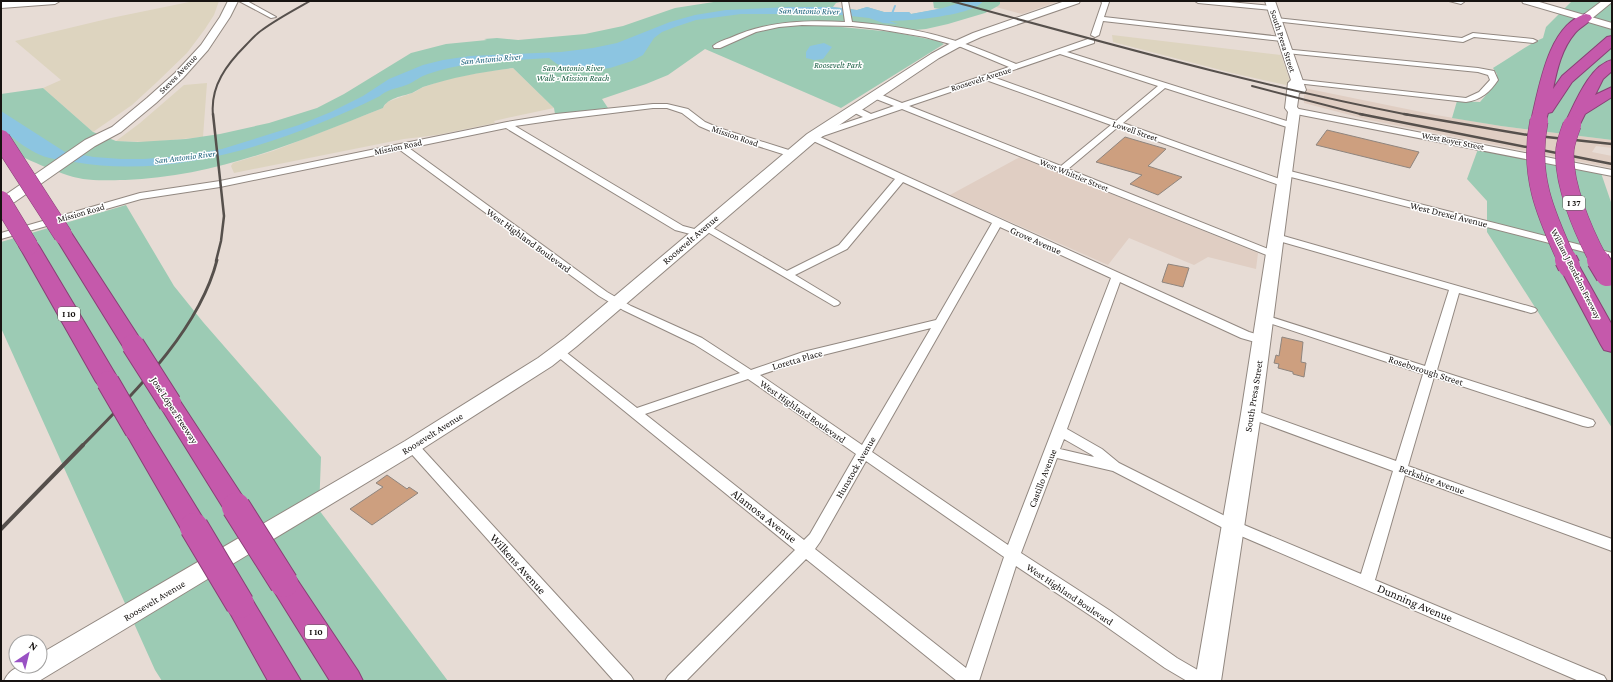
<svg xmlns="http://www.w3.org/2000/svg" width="1613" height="682" font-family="'Crimson Pro',serif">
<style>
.built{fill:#e0cec3}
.industrial{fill:#ddd4bf}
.green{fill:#9ccbb4}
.water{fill:#8cc5e1}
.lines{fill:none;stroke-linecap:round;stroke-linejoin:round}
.stream{stroke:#8cc5e1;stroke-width:2}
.building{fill:#cd9f7f;stroke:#8f857e}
.minor-casing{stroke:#928881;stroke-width:2}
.tertiary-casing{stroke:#928881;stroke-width:2}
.secondary-casing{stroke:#928881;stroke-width:2}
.motorway-casing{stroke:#884075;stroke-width:2}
.minor{fill:#fff;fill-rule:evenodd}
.tertiary{fill:#fff;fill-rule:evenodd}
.secondary{fill:#fff;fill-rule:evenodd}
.motorway{fill:#c559ab;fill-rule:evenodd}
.rail-far3{stroke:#56504c;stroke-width:2}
.rail-far2{stroke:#56504c;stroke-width:2.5}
.rail-far1{stroke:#56504c;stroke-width:3}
.rail{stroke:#56504c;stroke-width:4}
.motorway-bridge-far2-casing{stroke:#884075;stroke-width:19;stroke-linecap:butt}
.motorway-bridge-far1-casing{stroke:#884075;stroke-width:24;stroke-linecap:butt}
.motorway-bridge-casing{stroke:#884075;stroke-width:30;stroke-linecap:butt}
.motorway-bridge-far2{stroke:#c559ab;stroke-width:18}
.motorway-bridge-far1{stroke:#c559ab;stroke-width:22}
.motorway-bridge{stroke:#c559ab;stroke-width:28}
.labels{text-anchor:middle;stroke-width:3;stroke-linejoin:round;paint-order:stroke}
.far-water-label{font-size:9px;font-style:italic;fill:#185f7a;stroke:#fff}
.far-street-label{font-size:9px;fill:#171311;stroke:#fff}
.far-park-label{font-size:9px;font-style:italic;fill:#1d6046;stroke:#fff}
.shield{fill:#fff;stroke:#5d5a58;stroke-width:1}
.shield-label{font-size:9px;font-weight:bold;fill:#171311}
.street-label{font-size:10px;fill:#171311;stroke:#fff}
.near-street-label{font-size:12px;fill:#171311;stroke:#fff}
</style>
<rect width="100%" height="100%" fill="#e7dcd5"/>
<path class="built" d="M 1000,1 L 1060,1 L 1022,14 L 996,7 L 1000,4 Z
M 1304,88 L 1436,115 L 1501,126 L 1612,140 L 1612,148 L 1596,146 L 1592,152 L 1612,156 L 1612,168 L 1369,120 L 1304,103 Z
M 1020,157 L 1258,253 L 1256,269 L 1208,257 L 1194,265 L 1129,238 L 1108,265 L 950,195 Z"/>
<path class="industrial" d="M 194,1 L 219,1 L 214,15 L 205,29 L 187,53 L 157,82 L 132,105 L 93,132 L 43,88 L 61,80 L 15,41 L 111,18 Z
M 1112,35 L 1281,55 L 1291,84 L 1290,86 L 1232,73 L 1113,42 Z
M 513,68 L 554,108 L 507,118 L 494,121 L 495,123 L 437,135 L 404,139 L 234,173 L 231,166 L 233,163 L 273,151 L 383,108 L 387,102 L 415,92 L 421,88 L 447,79 L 483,72 Z
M 207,83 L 203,137 L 150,142 L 116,141 L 140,123 L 184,85 Z"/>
<path class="green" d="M 720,1 L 839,1 L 840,2 L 836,3 L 833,7 L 857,10 L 867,7 L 884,12 L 909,12 L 911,14 L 940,9 L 934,8 L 933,1 L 1000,1 L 1000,4 L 998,6 L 985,13 L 948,24 L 926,29 L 915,30 L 876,24 L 832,23 L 831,26 L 893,32 L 938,41 L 944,44 L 841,108 L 705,49 L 668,75 L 646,84 L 602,99 L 608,108 L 555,114 L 554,108 L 513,68 C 482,72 452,77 423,87 C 419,89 416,91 412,93 C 403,96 387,98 383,108 C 300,141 216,177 125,180 C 112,180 96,181 83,179 C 59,175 24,157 1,148 L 1,94 L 43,88 L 93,132 L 116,141 L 138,142 L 186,139 L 220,134 L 269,123 L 317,108 L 344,94 L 411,53 L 446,44 L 487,40 L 484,39 L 497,38 L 518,40 L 585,34 L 623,26 L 675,8 Z
M 1572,1 L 1612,1 L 1612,140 L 1501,126 L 1452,118 L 1457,101 L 1480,102 L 1497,82 L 1497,74 L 1493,68 C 1510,58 1525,46 1543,38 L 1546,27 Z
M 1478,149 L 1601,173 L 1612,205 L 1612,428 L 1487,232 L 1487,201 L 1467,179 Z
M 126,205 L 174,286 L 203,322 L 321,457 L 319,510 L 448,681 L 162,681 L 155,670 L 1,328 L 1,242 Z"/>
<path class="water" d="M 966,1 L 983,1 C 973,16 907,21 889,21 L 898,24 L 883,23 L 869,18 L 832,14 L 741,14 L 696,20 L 675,27 L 662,32 L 654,38 L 643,55 L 632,61 L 610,68 L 588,71 L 571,69 L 557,64 L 549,58 C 508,61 468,60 428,74 C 421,76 415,81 409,84 C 400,88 390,88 381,95 L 380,96 C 289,141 177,180 74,162 C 62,160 47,159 36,153 C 24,147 12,137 1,129 L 1,111 L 65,152 L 94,157 L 121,159 L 144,159 L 182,156 L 222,149 L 299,125 L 331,112 L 363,96 L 389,79 L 423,65 L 443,60 L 470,56 L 561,52 L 593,48 L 617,43 L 670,22 L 695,15 L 726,10 L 789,7 L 832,7 L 857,10 L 867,7 L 884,12 L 909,12 L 911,14 L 943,8 Z
M 824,43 L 832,47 L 823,59 L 814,60 L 806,58 L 806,52 L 810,46 Z"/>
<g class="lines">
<path class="stream" d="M 891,16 L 895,6"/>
</g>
<path class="building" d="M 1327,130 L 1419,152 L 1410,168 L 1316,145 Z
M 1125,137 L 1166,149 L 1148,166 L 1182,177 L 1158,195 L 1130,184 L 1142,175 L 1096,162 Z
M 1168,264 L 1189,268 L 1183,287 L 1162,282 Z
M 1282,337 L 1303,342 L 1301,362 L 1306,363 L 1304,377 L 1293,374 L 1293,372 L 1278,368 L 1279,364 L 1274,363 L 1276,355 L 1279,356 Z
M 387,475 L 407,489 L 409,487 L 418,493 L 372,525 L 350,509 L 383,487 L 376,483 Z"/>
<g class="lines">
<g class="minor-casing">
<path id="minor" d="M 239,1 L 247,1 L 276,17 L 271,18 Z
M 842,1 L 848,1 L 852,22 C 885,25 918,29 949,39 C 972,45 994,55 1016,64 L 1088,39 L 1094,39 L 1094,43 L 1067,52 L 1296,124 L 1297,126 L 1296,128 L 1290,128 L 1165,88 L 1123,123 L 1288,182 L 1290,184 L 1288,186 L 1282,186 L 1118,127 L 1068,169 L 1278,253 L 1279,255 L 1278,257 L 1274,258 L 902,109 L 820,137 L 1249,332 L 1266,337 L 1268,340 L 1266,343 L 1262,344 L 1241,338 L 1120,282 L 1067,429 L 1102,449 L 1119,463 L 1237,522 L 1361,574 L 1393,471 L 1246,417 L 1244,414 L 1246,411 L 1251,410 L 1256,411 L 1396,461 L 1423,374 L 1260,320 L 1258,318 L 1260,316 L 1268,316 L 1425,366 L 1449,290 L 1272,239 L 1271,237 L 1272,235 L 1280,235 L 1535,308 L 1537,310 L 1535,312 L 1531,313 L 1459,293 L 1437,370 L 1593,420 L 1595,423 L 1593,426 L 1588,427 L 1583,426 L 1434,377 L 1408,466 L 1612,539 L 1612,551 L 1405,475 L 1375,580 L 1604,676 L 1607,681 L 1579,681 L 1227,530 L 1113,471 L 1057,458 L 1021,553 L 1109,610 L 1177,658 L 1208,676 L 1211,681 L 1187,681 L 1165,668 L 1097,620 L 1016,566 L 979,681 L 957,681 L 806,559 L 686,681 L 665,681 L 668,676 L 795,550 L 552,352 L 554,349 L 562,349 L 637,408 L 740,373 L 694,344 L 623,310 L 599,296 L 400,150 L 220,187 L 141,199 L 1,239 L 1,233 L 140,193 L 220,181 L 507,122 L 556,114 L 653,104 L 667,104 L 688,109 L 705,122 L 719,128 L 795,152 L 797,154 L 792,157 L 789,156 L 713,132 L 699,126 L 682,113 L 667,108 L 653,108 L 556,120 L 515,126 L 683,226 L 702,231 L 703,233 L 702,235 L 698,236 L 675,230 L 506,128 L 409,148 L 607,292 L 631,306 L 702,338 L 751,370 L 803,352 L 936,320 L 992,223 L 903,182 L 847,249 L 795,275 L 838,301 L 840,303 L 838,305 L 834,306 L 699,227 L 704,224 L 708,225 L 787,271 L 839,245 L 895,179 L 809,139 L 808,137 L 809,135 L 863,117 L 851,111 L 850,109 L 851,107 L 857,107 L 871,114 L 894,106 L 871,97 L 871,93 L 877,93 L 902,103 L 1009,67 L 961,47 L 925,37 L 878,29 L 852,26 L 802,25 L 779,27 L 756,32 L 720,48 L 714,48 L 713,46 C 718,42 724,40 730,38 C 766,21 805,20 845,22 ZM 1060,54 L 1158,86 L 1116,121 L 993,77 ZM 986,80 L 1111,125 L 1061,166 L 909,106 ZM 1000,227 L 1111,278 L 1008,545 L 872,452 ZM 931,328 L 862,445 L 760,375 L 811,358 ZM 748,379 L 856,454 L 810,534 L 804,540 L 645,414 ZM 1064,439 L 1092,455 L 1094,457 L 1060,449 ZM 866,461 L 1004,557 L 966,668 L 815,549 L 820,542 Z
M 1101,1 L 1109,2 L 1104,17 L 1282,37 L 1286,39 L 1282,41 L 1103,21 L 1099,35 L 1095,37 L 1091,35 L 1102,3 Z
M 1195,1 L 1219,1 L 1272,6 L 1275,8 L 1272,10 L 1198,3 Z
M 1449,1 L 1464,1 L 1464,2 L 1461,4 Z
M 1276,18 L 1462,38 L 1473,33 L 1533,39 L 1537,41 L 1533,43 L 1474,37 L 1463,42 L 1274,21 L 1274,19 Z
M 1283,49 L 1478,68 L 1494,71 L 1498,80 C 1490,92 1481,100 1466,102 L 1296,83 L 1292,81 L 1293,79 L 1466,98 L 1479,92 L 1490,80 L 1488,75 L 1478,72 L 1286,53 L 1283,53 Z
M 1294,108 L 1612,170 L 1612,176 L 1291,113 L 1290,111 Z
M 1286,170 L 1612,253 L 1612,259 L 1283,175 L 1281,173 Z
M 412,441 L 417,443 L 631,676 L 634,681 L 614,681 L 407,449 L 405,446 L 407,443 Z"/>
</g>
<g class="tertiary-casing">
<path id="tertiary" d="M 1522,1 L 1536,1 L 1612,23 L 1612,29 L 1523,3 Z"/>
</g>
<g class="secondary-casing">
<path id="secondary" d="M 14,1 L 60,1 L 55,4 L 1,8 L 1,2 Z
M 228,1 L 238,1 L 230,17 L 208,50 L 183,78 L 156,103 L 121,132 L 95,146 L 6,208 L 1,209 L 1,198 L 85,140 L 112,127 L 147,98 L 175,73 L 201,45 L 220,17 Z
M 1065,1 L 1080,1 L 1079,3 L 981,37 L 961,46 L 939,58 L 817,140 L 577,346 L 552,366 L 419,451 L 39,681 L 4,681 C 12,664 24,666 40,666 L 40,654 L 405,441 L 538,358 L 565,338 L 807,134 L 931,54 L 953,42 L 973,33 Z
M 1265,1 L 1275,1 L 1306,90 L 1304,93 L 1299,93 L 1297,107 L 1300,111 L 1261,414 L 1221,681 L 1195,681 L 1241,414 L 1288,112 L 1285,108 L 1288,83 L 1291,80 Z
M 1602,1 L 1612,1 L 1612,2 L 1590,20 L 1582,20 L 1581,18 L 1582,16 Z"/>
</g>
<g class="motorway-casing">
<path id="motorway" d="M 1586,14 L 1590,15 L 1592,18 C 1588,24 1580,27 1575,33 C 1562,48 1557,69 1553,89 L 1562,76 L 1607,37 L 1612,36 L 1612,47 L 1572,82 L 1552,112 L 1548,113 L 1545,124 L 1539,126 L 1533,124 L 1531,121 C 1539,89 1548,24 1586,14 Z
M 1612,60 L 1612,71 L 1603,79 L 1595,95 L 1612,87 L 1612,97 L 1585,114 L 1578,128 L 1572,130 L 1566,128 L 1564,125 C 1574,106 1589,65 1612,60 Z
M 63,229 L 70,231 L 144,345 L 141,350 L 133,352 L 125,350 L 122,345 L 54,235 L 56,231 Z
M 29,240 L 36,242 L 39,246 L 120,382 L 116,387 L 108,389 L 100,387 L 96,382 L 19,246 L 22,242 Z
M 1569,260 L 1576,262 L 1579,266 L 1612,325 L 1612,352 L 1604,350 L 1601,345 L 1559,266 L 1562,262 Z
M 170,395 L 178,398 L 245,500 L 249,507 L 245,514 L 236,517 L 227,514 L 158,403 L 162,398 Z
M 136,422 L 145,424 L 204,520 L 208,527 L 204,534 L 194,537 L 184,534 L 124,430 L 127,424 Z
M 284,571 L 294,575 L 358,671 L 363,681 L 330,681 L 269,583 L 274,575 Z
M 240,592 L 250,596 L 301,681 L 268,681 L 225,604 L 230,596 Z"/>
</g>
<use href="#minor" class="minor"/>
<use href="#tertiary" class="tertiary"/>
<use href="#secondary" class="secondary"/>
<use href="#motorway" class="motorway"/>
<path class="rail-far3" d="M 951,1 C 1103,42 1254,85 1409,115
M 1252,86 L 1364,115
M 213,115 C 210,86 227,64 246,45 C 251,40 256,34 262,30 C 277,19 294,10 310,1"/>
<path class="rail-far2" d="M 213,114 L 224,216 L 221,241 L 216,261
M 1360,114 L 1612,164
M 1404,114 L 1528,135 L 1612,144"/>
<path class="rail-far1" d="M 82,446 C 132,395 199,331 217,260"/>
<path class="rail" d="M 1,529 L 83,445"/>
<g class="motorway-bridge-far2-casing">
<path id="motorway-bridge-far2" d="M 1539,121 C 1528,174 1545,213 1567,261
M 1572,125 C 1569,133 1566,141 1565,149 C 1562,183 1583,231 1599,261
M 1,139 L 63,235
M 1,200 L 29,246"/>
</g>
<g class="motorway-bridge-far1-casing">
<path id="motorway-bridge-far1" d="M 1566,260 L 1569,266
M 1598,260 L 1607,275
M 133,345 L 170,403
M 108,382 L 136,430"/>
</g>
<g class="motorway-bridge-casing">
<path id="motorway-bridge" d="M 236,507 L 284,583
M 194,527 L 240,604"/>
</g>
<use href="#motorway-bridge-far2" class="motorway-bridge-far2"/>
<use href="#motorway-bridge-far1" class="motorway-bridge-far1"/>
<use href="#motorway-bridge" class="motorway-bridge"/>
</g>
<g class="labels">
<g class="far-water-label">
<text transform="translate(809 11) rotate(1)" y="3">San Antonio River</text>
<text transform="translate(491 59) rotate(-5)" y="3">San Antonio River</text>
<text transform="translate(185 157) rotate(-7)" y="3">San Antonio River</text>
</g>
<g class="far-street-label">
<text transform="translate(1283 41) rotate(72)" y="3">South Presa Street</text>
<text transform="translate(178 74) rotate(-46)" y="3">Steves Avenue</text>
<text transform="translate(981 79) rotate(-18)" y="3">Roosevelt Avenue</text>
<text transform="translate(1135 131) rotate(19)" y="3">Lowell Street</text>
<text transform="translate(735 136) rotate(19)" y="3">Mission Road</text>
<text transform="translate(1453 141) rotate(11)" y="3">West Boyer Street</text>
<text transform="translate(398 147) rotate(-12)" y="3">Mission Road</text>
<text transform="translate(1074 175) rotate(22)" y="3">West Whittier Street</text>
<text transform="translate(81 213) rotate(-16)" y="3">Mission Road</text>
<text transform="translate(1576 274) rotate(63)" y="3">William J Bordelon Freeway</text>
</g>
<g class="far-park-label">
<text x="838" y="68">Roosevelt Park</text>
<text x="573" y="71">San Antonio River<tspan x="573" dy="10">Walk - Mission Reach</tspan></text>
</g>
<g class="shield">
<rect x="1563" y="196" width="22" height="14" rx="3"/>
<rect x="58" y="307" width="22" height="14" rx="3"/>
<rect x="305" y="625" width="22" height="14" rx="3"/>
</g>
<g class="shield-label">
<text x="1574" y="206">I 37</text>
<text x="69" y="317">I 10</text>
<text x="316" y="635">I 10</text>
</g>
<g class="street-label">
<text transform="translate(1449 214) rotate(14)" y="4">West Drexel Avenue</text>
<text transform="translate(690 239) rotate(-41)" y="4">Roosevelt Avenue</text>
<text transform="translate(529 240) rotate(36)" y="4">West Highland Boulevard</text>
<text transform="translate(1036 240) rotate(24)" y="4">Grove Avenue</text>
<text transform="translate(797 359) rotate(-16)" y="4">Loretta Place</text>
<text transform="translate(1426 370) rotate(18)" y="4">Roseborough Street</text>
<text transform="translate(1253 396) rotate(-81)" y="4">South Presa Street</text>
<text transform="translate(175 410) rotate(57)" y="4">José López Freeway</text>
<text transform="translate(803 411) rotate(35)" y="4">West Highland Boulevard</text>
<text transform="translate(432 433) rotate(-32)" y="4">Roosevelt Avenue</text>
<text transform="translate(855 467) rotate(-60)" y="4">Hunstock Avenue</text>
<text transform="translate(1042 478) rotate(-69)" y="4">Castillo Avenue</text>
<text transform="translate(1432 479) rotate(20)" y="4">Berkshire Avenue</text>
<text transform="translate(1070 594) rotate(34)" y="4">West Highland Boulevard</text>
<text transform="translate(154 600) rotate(-31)" y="4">Roosevelt Avenue</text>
</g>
<g class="near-street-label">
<text transform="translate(764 516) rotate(38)" y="4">Alamosa Avenue</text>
<text transform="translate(518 564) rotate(48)" y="4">Wilkens Avenue</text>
<text transform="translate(1415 603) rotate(23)" y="4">Dunning Avenue</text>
</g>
</g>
<rect width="1613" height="682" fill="none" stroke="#171311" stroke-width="4"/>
<g transform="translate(28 654) rotate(35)"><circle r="19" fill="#ffffff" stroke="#a2a1a0"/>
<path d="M0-3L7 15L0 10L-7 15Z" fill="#9951c4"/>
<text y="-6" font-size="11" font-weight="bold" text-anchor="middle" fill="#171311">N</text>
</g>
</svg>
